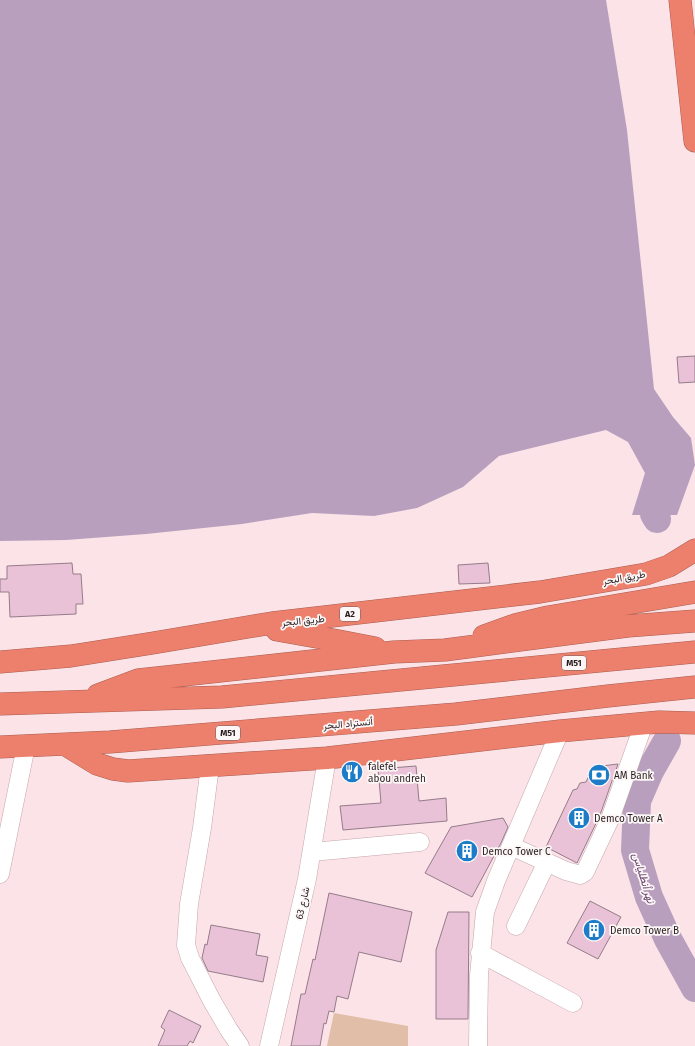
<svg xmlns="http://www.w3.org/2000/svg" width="695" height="1046" font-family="'Fira Sans',Vazirmatn,sans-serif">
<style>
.green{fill:#e1bea8}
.water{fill:#b89fbe}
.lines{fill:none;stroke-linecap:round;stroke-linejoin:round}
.river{stroke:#b89fbe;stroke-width:28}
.building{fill:#e9c2d8;stroke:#947c89}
.minor-casing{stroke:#c3a6aa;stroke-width:19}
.highway-casing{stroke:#a85d51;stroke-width:23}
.minor{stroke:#fff;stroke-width:18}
.highway{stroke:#ed806c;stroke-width:22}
.labels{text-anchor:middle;stroke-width:3.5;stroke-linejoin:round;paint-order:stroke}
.shield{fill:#fcf6f6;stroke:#685e60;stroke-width:1}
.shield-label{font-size:9px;font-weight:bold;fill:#281d1f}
.street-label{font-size:10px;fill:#281d1f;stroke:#fcf6f6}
.poi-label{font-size:10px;fill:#281d1f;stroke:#fcf6f6;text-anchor:start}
.water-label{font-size:11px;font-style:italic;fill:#64406c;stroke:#fcf6f6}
</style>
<rect width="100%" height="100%" fill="#fce3e7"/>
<path class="green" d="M 334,1013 L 408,1026 L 408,1046 L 327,1046 Z"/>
<path class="water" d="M 0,0 L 606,0 L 627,130 L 654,389 L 673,417 L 691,438 L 695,465 L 677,515 L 632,515 L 645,473 L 628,442 L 606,430 L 499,456 L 463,487 L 417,508 L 374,516 L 312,513 L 242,524 L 146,534 L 66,540 L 0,541 Z"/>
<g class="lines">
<path class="river" d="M 654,514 L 657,519
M 667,741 L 650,771 L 637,801 L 635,850 L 649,897 L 668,939 L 695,988"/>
</g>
<path class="building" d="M 695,356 L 695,382 L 679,383 L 677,357 Z
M 72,563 L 73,574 L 81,574 L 83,604 L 76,604 L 76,614 L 10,617 L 9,592 L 0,592 L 0,579 L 7,579 L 7,566 Z
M 488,563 L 490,583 L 459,584 L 458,565 Z
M 618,764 L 600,815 L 577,863 L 546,847 L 573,790 L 577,789 L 580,783 L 586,782 L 593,767 Z
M 416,766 L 419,801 L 446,798 L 447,821 L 343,830 L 340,806 L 381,803 L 378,769 Z
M 503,818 L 508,827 L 501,843 L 472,897 L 425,873 L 451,827 Z
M 329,893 L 412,912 L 401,962 L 359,952 L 348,999 L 337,996 L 334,1012 L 329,1011 L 326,1024 L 324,1023 L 320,1046 L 291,1046 L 301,994 L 305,994 L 313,959 L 315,960 Z
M 590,901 L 621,917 L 598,959 L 567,943 Z
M 448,912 L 469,912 L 468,1019 L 436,1019 L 436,950 Z
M 211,925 L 260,934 L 256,955 L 268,957 L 263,982 L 208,971 L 202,958 L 205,944 L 207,945 Z
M 169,1010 L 201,1026 L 193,1043 L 190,1041 L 187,1046 L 158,1046 L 165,1030 L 161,1027 Z"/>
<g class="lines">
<g class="minor-casing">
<path id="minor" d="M 210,766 L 202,828 L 189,904 L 186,945 L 190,958 L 212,1001 L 229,1030 L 240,1046
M 511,846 L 566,871 L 577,874 L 580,875 L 585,872 L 610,819 L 644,723
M 312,852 L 420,842
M 0,874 L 26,746
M 516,926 L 547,862
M 480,953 L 573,1003
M 269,1046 L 307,879 L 327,758
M 478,1046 L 479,975 L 485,912 L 496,881 L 560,731"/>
</g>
<g class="highway-casing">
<path id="highway" d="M 680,0 L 695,141
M 275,627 L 277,630 L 339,641 L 375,648
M 484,636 L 515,625 L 548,617 L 695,592
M 0,662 L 71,656 L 153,643 L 272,623 L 540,592 L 646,574 L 669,566 L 695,550
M 98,695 L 138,680 L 394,652 L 445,650 L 628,626 L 695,621
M 0,704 L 222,697 L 695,652
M 66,745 L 97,764 L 113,769 L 128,771 L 327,758 L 560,731 L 659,722 L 695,723
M 0,747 L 110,742 L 456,714 L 608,696 L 695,687"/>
</g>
<use href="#minor" class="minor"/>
<use href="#highway" class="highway"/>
</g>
<defs>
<g id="restaurant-disc" transform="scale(1.15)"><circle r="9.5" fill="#1c7cc8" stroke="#fcf6f6"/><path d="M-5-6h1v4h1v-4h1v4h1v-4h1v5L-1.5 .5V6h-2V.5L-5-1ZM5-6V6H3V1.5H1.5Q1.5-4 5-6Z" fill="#fff"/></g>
<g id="bank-disc" transform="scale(1.15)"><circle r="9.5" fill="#1c7cc8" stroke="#fcf6f6"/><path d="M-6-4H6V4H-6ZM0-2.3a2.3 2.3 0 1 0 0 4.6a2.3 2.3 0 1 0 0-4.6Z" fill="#fff"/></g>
<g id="building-disc" transform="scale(1.15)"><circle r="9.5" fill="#1c7cc8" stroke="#fcf6f6"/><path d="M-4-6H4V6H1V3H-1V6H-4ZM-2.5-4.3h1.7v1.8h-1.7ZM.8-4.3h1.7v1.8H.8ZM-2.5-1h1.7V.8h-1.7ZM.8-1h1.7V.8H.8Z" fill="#fff"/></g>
</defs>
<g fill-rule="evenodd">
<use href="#restaurant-disc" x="352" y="772"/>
<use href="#bank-disc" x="599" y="775"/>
<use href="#building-disc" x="579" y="818"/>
<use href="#building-disc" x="467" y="851"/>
<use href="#building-disc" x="594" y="930"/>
</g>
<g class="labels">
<g class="shield">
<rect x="340" y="607" width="20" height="14" rx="3"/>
<rect x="562" y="656" width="24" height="14" rx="3"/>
<rect x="216" y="726" width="24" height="14" rx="3"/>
</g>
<g class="shield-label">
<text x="350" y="617">A2</text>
<text x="574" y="666">M51</text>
<text x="228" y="736">M51</text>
</g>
<g class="street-label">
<text transform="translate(624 577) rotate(-10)" y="4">طريق البحر</text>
<text transform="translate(303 620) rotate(-6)" y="4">طريق البحر</text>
<text transform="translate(348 723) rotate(-5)" y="4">أتستراد البحر</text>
<text transform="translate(302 903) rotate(-77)" y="4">شارع 63</text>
</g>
<g class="poi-label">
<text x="368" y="770">falefel<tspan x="368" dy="12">abou andreh</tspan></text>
<text x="614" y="779">AM Bank</text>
<text x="594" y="822">Demco Tower A</text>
<text x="482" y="855">Demco Tower C</text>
<text x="610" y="934">Demco Tower B</text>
</g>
<g class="water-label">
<text transform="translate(644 878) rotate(73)" y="4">نهر أنطلياس</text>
</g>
</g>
</svg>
